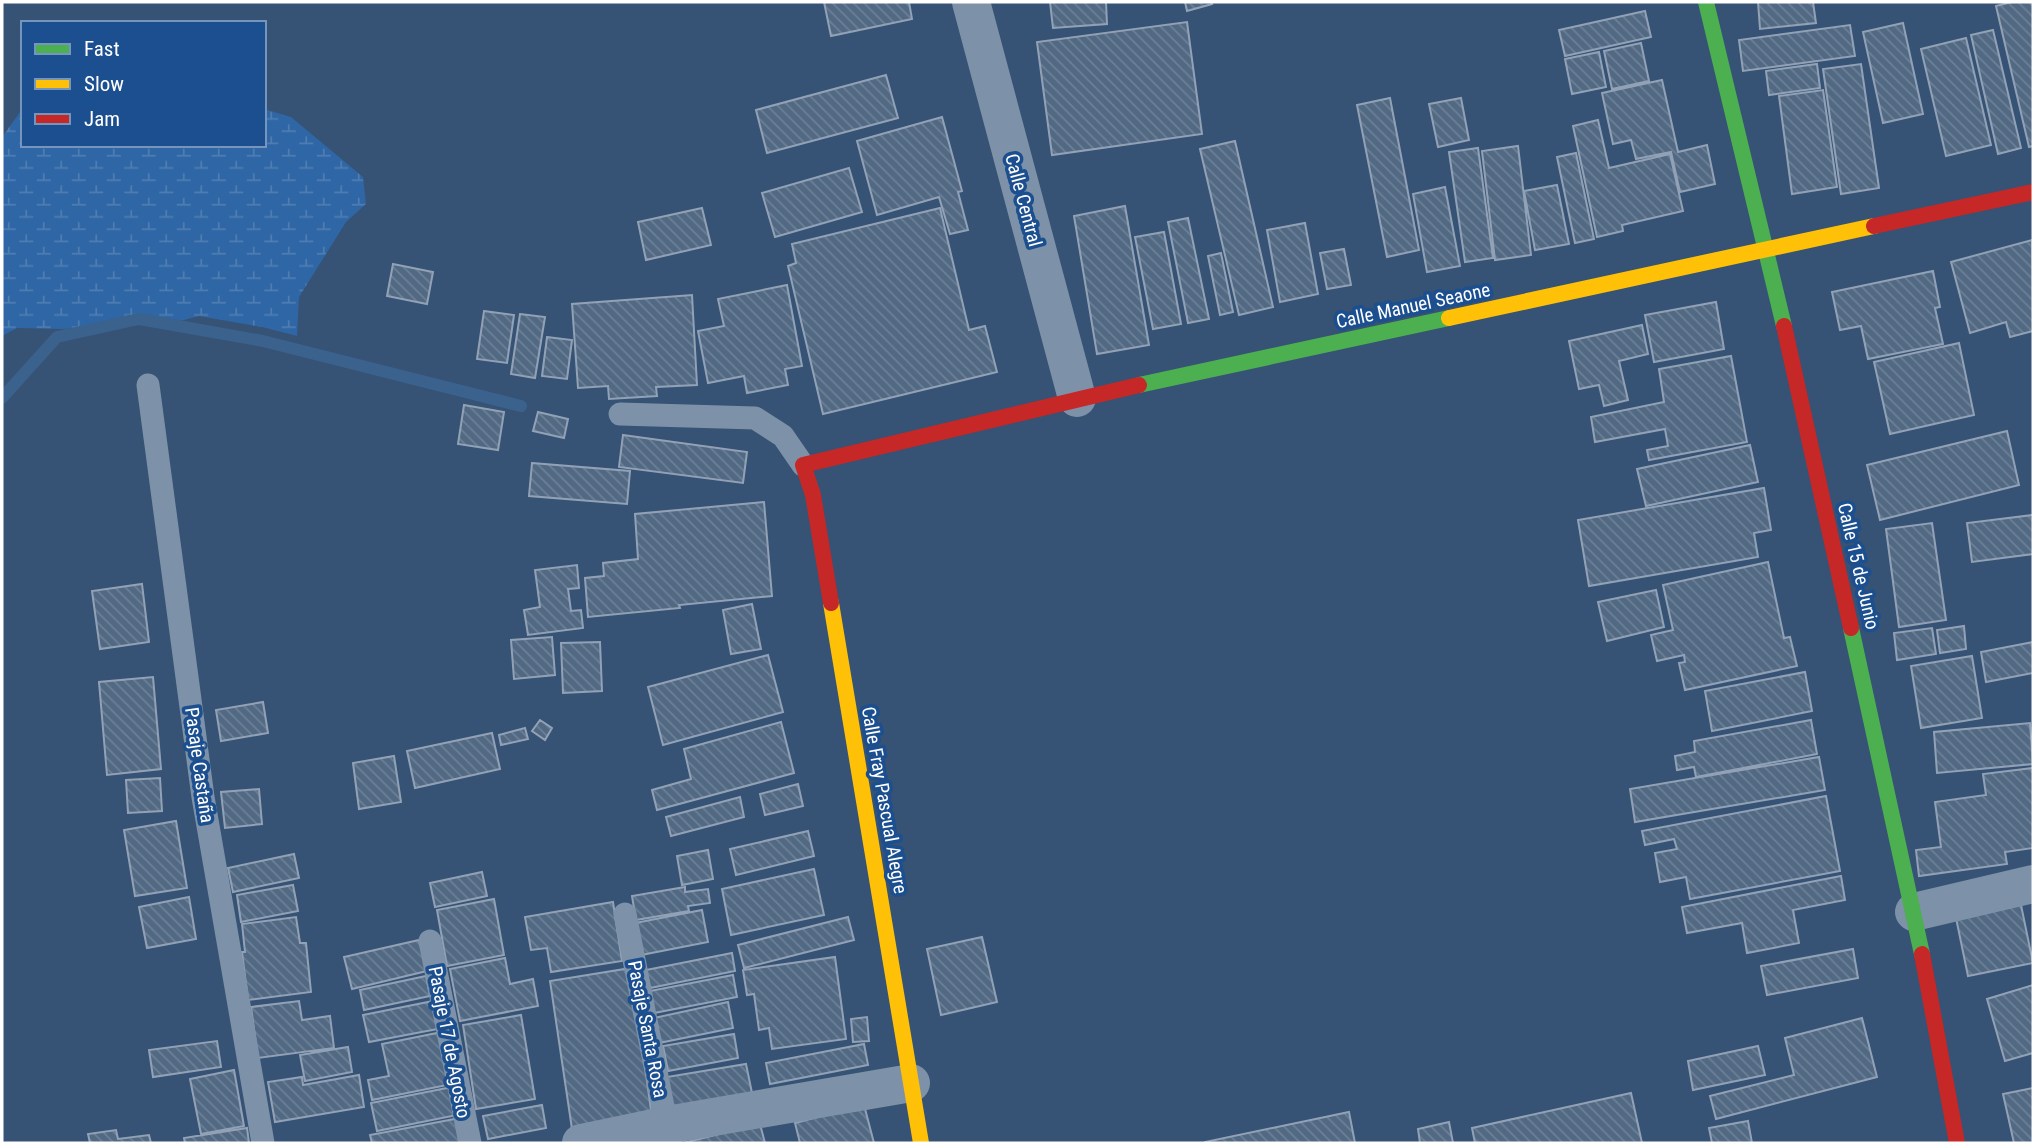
<svg xmlns="http://www.w3.org/2000/svg" width="2035" height="1145" font-family="'Roboto Condensed',sans-serif">
<style>
.wetland{fill:url(#wetland-marsh)}
.lines{fill:none;stroke-linecap:round;stroke-linejoin:round}
.stream{stroke:#3b618d;stroke-width:12}
.building{fill:url(#building-back-hatch);stroke:#92a2b6;stroke-width:2}
.lane{stroke:#7d92a8;stroke-width:23}
.street{stroke:#7d92a8;stroke-width:38}
.fast{stroke:#4caf50;stroke-width:16}
.slow{stroke:#ffc107;stroke-width:16}
.jam{stroke:#c62828;stroke-width:16}
.labels{text-anchor:middle;stroke-width:7;stroke-linejoin:round;paint-order:stroke}
.street-label{font-size:19px;fill:#fff;stroke:#1b4f8f}
</style>
<defs>
<pattern id="wetland-marsh" width="20" height="14" patternUnits="userSpaceOnUse" patternTransform="scale(1.75)"><rect width="20" height="14" fill="#2f66a5"/><path d="M1 5h8M5 5V1M11 12h8M15 12V8" fill="none" stroke="#4e7db2"/></pattern>
<pattern id="building-back-hatch" width="6" height="6" patternUnits="userSpaceOnUse" patternTransform="scale(1.75)"><rect width="6" height="6" fill="#526984"/><path d="M-1 5l2 2M0 0l6 6M5-1l2 2" fill="none" stroke="#6c8096"/></pattern>
</defs>
<rect width="100%" height="100%" fill="#365274"/>
<path class="wetland" d="M 23,108 L 23,145 L 264,145 L 264,109 L 291,117 L 363,177 L 366,204 L 346,222 L 299,297 L 297,336 L 262,327 L 199,316 L 176,322 L 154,316 L 129,315 L 105,326 L 63,329 L 17,328 L 2,336 L 2,137 Z"/>
<g class="lines">
<path class="stream" d="M 2,398 L 57,337 L 139,319 L 263,341 L 521,406"/>
</g>
<path class="building" d="M 824,2 L 909,2 L 912,19 L 831,36 Z
M 1050,2 L 1106,2 L 1107,24 L 1053,28 Z
M 1185,2 L 1211,2 L 1212,4 L 1187,11 Z
M 1758,2 L 1813,2 L 1816,23 L 1760,29 Z
M 2012,2 L 2033,2 L 2033,146 L 2029,147 L 1996,6 Z
M 1645,11 L 1651,37 L 1565,56 L 1559,30 Z
M 1187,22 L 1202,134 L 1052,155 L 1037,42 Z
M 1903,23 L 1923,114 L 1883,123 L 1863,32 Z
M 1850,25 L 1855,56 L 1743,71 L 1739,40 Z
M 1993,30 L 2021,148 L 1998,154 L 1971,35 Z
M 1966,38 L 1991,145 L 1946,156 L 1921,49 Z
M 1641,43 L 1649,81 L 1612,89 L 1604,51 Z
M 1599,52 L 1606,87 L 1572,94 L 1565,59 Z
M 1817,64 L 1820,88 L 1769,95 L 1766,71 Z
M 1861,64 L 1879,188 L 1841,194 L 1823,69 Z
M 886,75 L 898,118 L 767,153 L 756,110 Z
M 1662,80 L 1678,152 L 1707,145 L 1715,184 L 1680,192 L 1671,152 L 1636,159 L 1631,140 L 1613,144 L 1602,93 Z
M 1823,90 L 1837,187 L 1792,194 L 1779,96 Z
M 1390,98 L 1419,250 L 1387,257 L 1357,105 Z
M 1461,98 L 1469,140 L 1438,147 L 1429,104 Z
M 942,117 L 962,191 L 958,192 L 968,230 L 950,234 L 939,197 L 877,215 L 857,141 Z
M 1598,120 L 1609,168 L 1670,154 L 1683,211 L 1622,225 L 1623,231 L 1597,237 L 1573,126 Z
M 1235,141 L 1273,307 L 1239,315 L 1200,149 Z
M 1518,146 L 1531,255 L 1495,260 L 1482,151 Z
M 1478,148 L 1493,258 L 1465,262 L 1449,152 Z
M 1576,153 L 1594,239 L 1575,243 L 1557,157 Z
M 849,168 L 862,212 L 775,237 L 762,193 Z
M 1557,185 L 1569,244 L 1535,250 L 1524,191 Z
M 1445,187 L 1460,266 L 1427,272 L 1413,194 Z
M 1125,206 L 1149,345 L 1097,354 L 1074,216 Z
M 702,208 L 711,245 L 646,260 L 638,222 Z
M 940,208 L 969,330 L 985,326 L 997,372 L 823,414 L 788,266 L 796,263 L 792,244 Z
M 1188,218 L 1209,319 L 1188,323 L 1168,222 Z
M 1305,223 L 1318,294 L 1280,302 L 1267,230 Z
M 1164,232 L 1181,324 L 1153,329 L 1135,237 Z
M 2032,240 L 2033,331 L 2010,337 L 2006,322 L 1970,333 L 1951,262 Z
M 1344,249 L 1351,285 L 1327,289 L 1320,253 Z
M 1221,253 L 1233,312 L 1220,315 L 1208,256 Z
M 393,264 L 433,272 L 427,304 L 387,296 Z
M 1933,271 L 1940,307 L 1935,308 L 1943,344 L 1868,359 L 1861,326 L 1840,330 L 1832,292 Z
M 787,285 L 802,366 L 785,369 L 788,385 L 747,393 L 744,376 L 708,383 L 698,331 L 724,326 L 718,299 Z
M 692,295 L 697,385 L 656,387 L 657,396 L 609,399 L 608,386 L 578,388 L 572,304 Z
M 1716,302 L 1724,349 L 1654,362 L 1645,315 Z
M 484,311 L 514,315 L 507,363 L 477,359 Z
M 520,314 L 545,317 L 535,378 L 511,374 Z
M 1642,325 L 1648,354 L 1619,361 L 1628,400 L 1604,406 L 1599,385 L 1579,389 L 1569,341 Z
M 547,337 L 572,340 L 567,379 L 542,376 Z
M 1959,343 L 1974,415 L 1890,434 L 1874,362 Z
M 1731,356 L 1747,442 L 1649,460 L 1647,450 L 1668,446 L 1665,429 L 1595,442 L 1591,417 L 1664,402 L 1659,369 Z
M 464,405 L 504,412 L 498,450 L 458,444 Z
M 538,412 L 568,419 L 564,438 L 533,431 Z
M 2007,431 L 2019,485 L 1880,520 L 1867,465 Z
M 623,435 L 747,452 L 743,483 L 619,467 Z
M 1750,445 L 1758,482 L 1646,506 L 1637,469 Z
M 532,463 L 630,471 L 627,504 L 529,496 Z
M 1764,488 L 1771,530 L 1754,533 L 1758,557 L 1589,586 L 1578,520 Z
M 764,502 L 772,596 L 679,605 L 680,608 L 588,617 L 585,578 L 604,576 L 603,563 L 638,559 L 635,514 Z
M 2033,515 L 2033,554 L 1972,562 L 1967,523 Z
M 1932,523 L 1946,620 L 1899,627 L 1886,529 Z
M 1768,562 L 1784,638 L 1790,637 L 1797,666 L 1685,690 L 1679,663 L 1685,662 L 1684,655 L 1657,661 L 1651,635 L 1673,630 L 1663,585 Z
M 577,565 L 579,588 L 568,589 L 571,611 L 581,610 L 583,628 L 528,635 L 524,610 L 540,607 L 535,570 Z
M 142,584 L 149,642 L 100,649 L 92,591 Z
M 1656,590 L 1664,627 L 1607,641 L 1598,602 Z
M 752,604 L 761,649 L 731,654 L 723,610 Z
M 1964,626 L 1966,649 L 1940,653 L 1937,630 Z
M 1932,628 L 1936,654 L 1897,660 L 1894,633 Z
M 552,637 L 555,675 L 514,679 L 511,640 Z
M 600,642 L 602,691 L 563,693 L 561,643 Z
M 2033,642 L 2033,673 L 1986,682 L 1981,652 Z
M 768,655 L 783,712 L 663,745 L 648,687 Z
M 1972,656 L 1982,718 L 1921,728 L 1911,666 Z
M 1805,672 L 1812,711 L 1712,731 L 1705,691 Z
M 153,677 L 161,769 L 107,775 L 99,682 Z
M 263,702 L 268,733 L 221,741 L 216,710 Z
M 540,720 L 552,728 L 545,740 L 532,731 Z
M 1811,720 L 1817,754 L 1696,777 L 1694,767 L 1677,770 L 1675,756 L 1695,752 L 1694,741 Z
M 781,722 L 794,773 L 657,810 L 652,790 L 691,779 L 684,749 Z
M 2030,723 L 2033,764 L 1937,773 L 1934,732 Z
M 525,728 L 528,739 L 501,745 L 499,735 Z
M 492,733 L 500,769 L 415,788 L 407,751 Z
M 394,756 L 401,802 L 359,809 L 353,763 Z
M 1819,757 L 1825,790 L 1635,822 L 1630,789 Z
M 2033,768 L 2033,848 L 2005,852 L 2007,864 L 1919,876 L 1916,850 L 1941,847 L 1935,802 L 1986,795 L 1983,774 Z
M 160,778 L 162,811 L 128,813 L 126,780 Z
M 798,784 L 803,806 L 765,815 L 760,794 Z
M 259,789 L 262,824 L 225,828 L 221,792 Z
M 1826,796 L 1840,871 L 1690,899 L 1686,877 L 1660,882 L 1655,853 L 1677,849 L 1674,839 L 1645,845 L 1642,831 Z
M 740,797 L 744,817 L 671,836 L 666,817 Z
M 176,821 L 187,888 L 135,896 L 124,830 Z
M 808,831 L 814,856 L 736,875 L 730,849 Z
M 708,850 L 713,879 L 682,885 L 677,856 Z
M 294,854 L 299,878 L 233,892 L 228,868 Z
M 814,869 L 824,915 L 731,935 L 722,889 Z
M 482,872 L 487,896 L 435,907 L 430,883 Z
M 1841,876 L 1845,900 L 1793,910 L 1799,943 L 1747,953 L 1742,923 L 1687,933 L 1682,907 Z
M 293,885 L 298,911 L 241,922 L 237,895 Z
M 685,887 L 685,892 L 708,889 L 710,903 L 688,906 L 689,911 L 636,920 L 632,896 Z
M 189,897 L 196,939 L 147,948 L 139,907 Z
M 494,899 L 504,955 L 447,966 L 437,910 Z
M 613,902 L 622,961 L 551,972 L 547,948 L 531,950 L 525,917 Z
M 2021,905 L 2033,963 L 1968,976 L 1956,918 Z
M 702,910 L 708,942 L 636,956 L 630,924 Z
M 296,917 L 300,943 L 306,943 L 311,992 L 248,1000 L 242,952 L 245,952 L 242,924 Z
M 848,917 L 854,940 L 744,968 L 738,945 Z
M 982,937 L 997,1002 L 941,1015 L 927,949 Z
M 419,940 L 427,971 L 352,989 L 344,957 Z
M 1853,949 L 1858,978 L 1767,995 L 1761,966 Z
M 732,953 L 735,971 L 650,988 L 646,970 Z
M 835,957 L 846,1039 L 772,1049 L 769,1028 L 759,1030 L 754,994 L 747,995 L 743,970 Z
M 505,958 L 510,984 L 533,979 L 538,1006 L 460,1021 L 450,969 Z
M 631,968 L 652,1117 L 572,1129 L 550,981 Z
M 733,975 L 737,997 L 654,1013 L 650,991 Z
M 426,976 L 430,996 L 364,1010 L 360,990 Z
M 2033,985 L 2033,1053 L 2005,1061 L 1987,999 Z
M 438,1000 L 443,1028 L 369,1042 L 363,1015 Z
M 299,1001 L 302,1020 L 330,1016 L 334,1048 L 258,1058 L 251,1007 Z
M 728,1002 L 733,1028 L 659,1043 L 654,1018 Z
M 521,1015 L 535,1099 L 476,1109 L 463,1025 Z
M 867,1017 L 869,1041 L 853,1042 L 851,1019 Z
M 1862,1018 L 1877,1077 L 1716,1119 L 1710,1096 L 1794,1075 L 1785,1038 Z
M 442,1032 L 452,1084 L 372,1100 L 368,1080 L 389,1076 L 382,1044 Z
M 734,1034 L 738,1058 L 668,1071 L 663,1046 Z
M 217,1041 L 221,1067 L 153,1077 L 149,1050 Z
M 864,1044 L 868,1065 L 770,1084 L 766,1063 Z
M 1758,1046 L 1765,1075 L 1693,1090 L 1688,1061 Z
M 348,1047 L 352,1072 L 305,1081 L 300,1055 Z
M 746,1064 L 752,1093 L 672,1107 L 667,1077 Z
M 234,1070 L 244,1126 L 201,1134 L 190,1079 Z
M 359,1075 L 364,1107 L 275,1122 L 268,1082 L 302,1077 L 303,1085 Z
M 452,1087 L 457,1115 L 377,1131 L 371,1103 Z
M 2033,1088 L 2033,1143 L 2014,1143 L 2003,1094 Z
M 1631,1093 L 1642,1143 L 1475,1143 L 1472,1128 Z
M 542,1105 L 546,1128 L 488,1139 L 483,1116 Z
M 864,1105 L 874,1143 L 800,1143 L 795,1123 Z
M 1349,1112 L 1355,1143 L 1205,1143 L 1205,1142 Z
M 460,1118 L 465,1143 L 372,1143 L 370,1135 Z
M 1748,1121 L 1752,1143 L 1712,1143 L 1709,1128 Z
M 1449,1122 L 1453,1143 L 1420,1143 L 1418,1129 Z
M 760,1124 L 765,1143 L 683,1143 Z
M 247,1128 L 249,1143 L 185,1143 L 184,1138 Z
M 116,1130 L 118,1139 L 149,1135 L 151,1143 L 90,1143 L 88,1134 Z"/>
<g class="lines">
<path class="lane" d="M 148,385 L 203,797 L 263,1143
M 620,414 L 755,418 L 783,436 L 803,465
M 625,914 L 669,1137
M 430,941 L 470,1143"/>
<path class="street" d="M 971,2 L 1077,398
M 1914,912 L 2033,884
M 581,1143 L 667,1125 L 911,1083"/>
<path class="fast" d="M 1706,2 L 1784,326
M 1139,385 L 1449,318
M 1851,628 L 1922,954"/>
<path class="slow" d="M 1449,318 L 1874,226
M 831,603 L 921,1143"/>
<path class="jam" d="M 1874,226 L 2033,192
M 1784,326 L 1851,628
M 831,603 L 813,495 L 803,465 L 1139,385
M 1922,954 L 1957,1143"/>
</g>
<g class="labels">
<g class="street-label">
<text transform="translate(1024 200) rotate(75)" y="7">Calle Central</text>
<text transform="translate(1413 305) rotate(-12)" y="7">Calle Manuel Seaone</text>
<text transform="translate(1859 566) rotate(77)" y="7">Calle 15 de Junio</text>
<text transform="translate(200 765) rotate(82)" y="7">Pasaje Castaña</text>
<text transform="translate(885 800) rotate(80)" y="7">Calle Fray Pascual Alegre</text>
<text transform="translate(648 1029) rotate(79)" y="7">Pasaje Santa Rosa</text>
<text transform="translate(450 1042) rotate(79)" y="7">Pasaje 17 de Agosto</text>
</g>
</g>
<rect width="2035" height="1145" fill="none" stroke="#ffffff" stroke-width="7"/>
<rect x="21" y="21" width="245" height="126" fill="#1b4f8f" stroke="#7695bc" stroke-width="2"/>
<rect x="35" y="44" width="35" height="10" fill="#4caf50" stroke="#7695bc" stroke-width="2"/>
<text x="84" y="56" font-size="21" fill="#ffffff">Fast</text>
<rect x="35" y="79" width="35" height="10" fill="#ffc107" stroke="#7695bc" stroke-width="2"/>
<text x="84" y="91" font-size="21" fill="#ffffff">Slow</text>
<rect x="35" y="114" width="35" height="10" fill="#c62828" stroke="#7695bc" stroke-width="2"/>
<text x="84" y="126" font-size="21" fill="#ffffff">Jam</text>
</svg>
